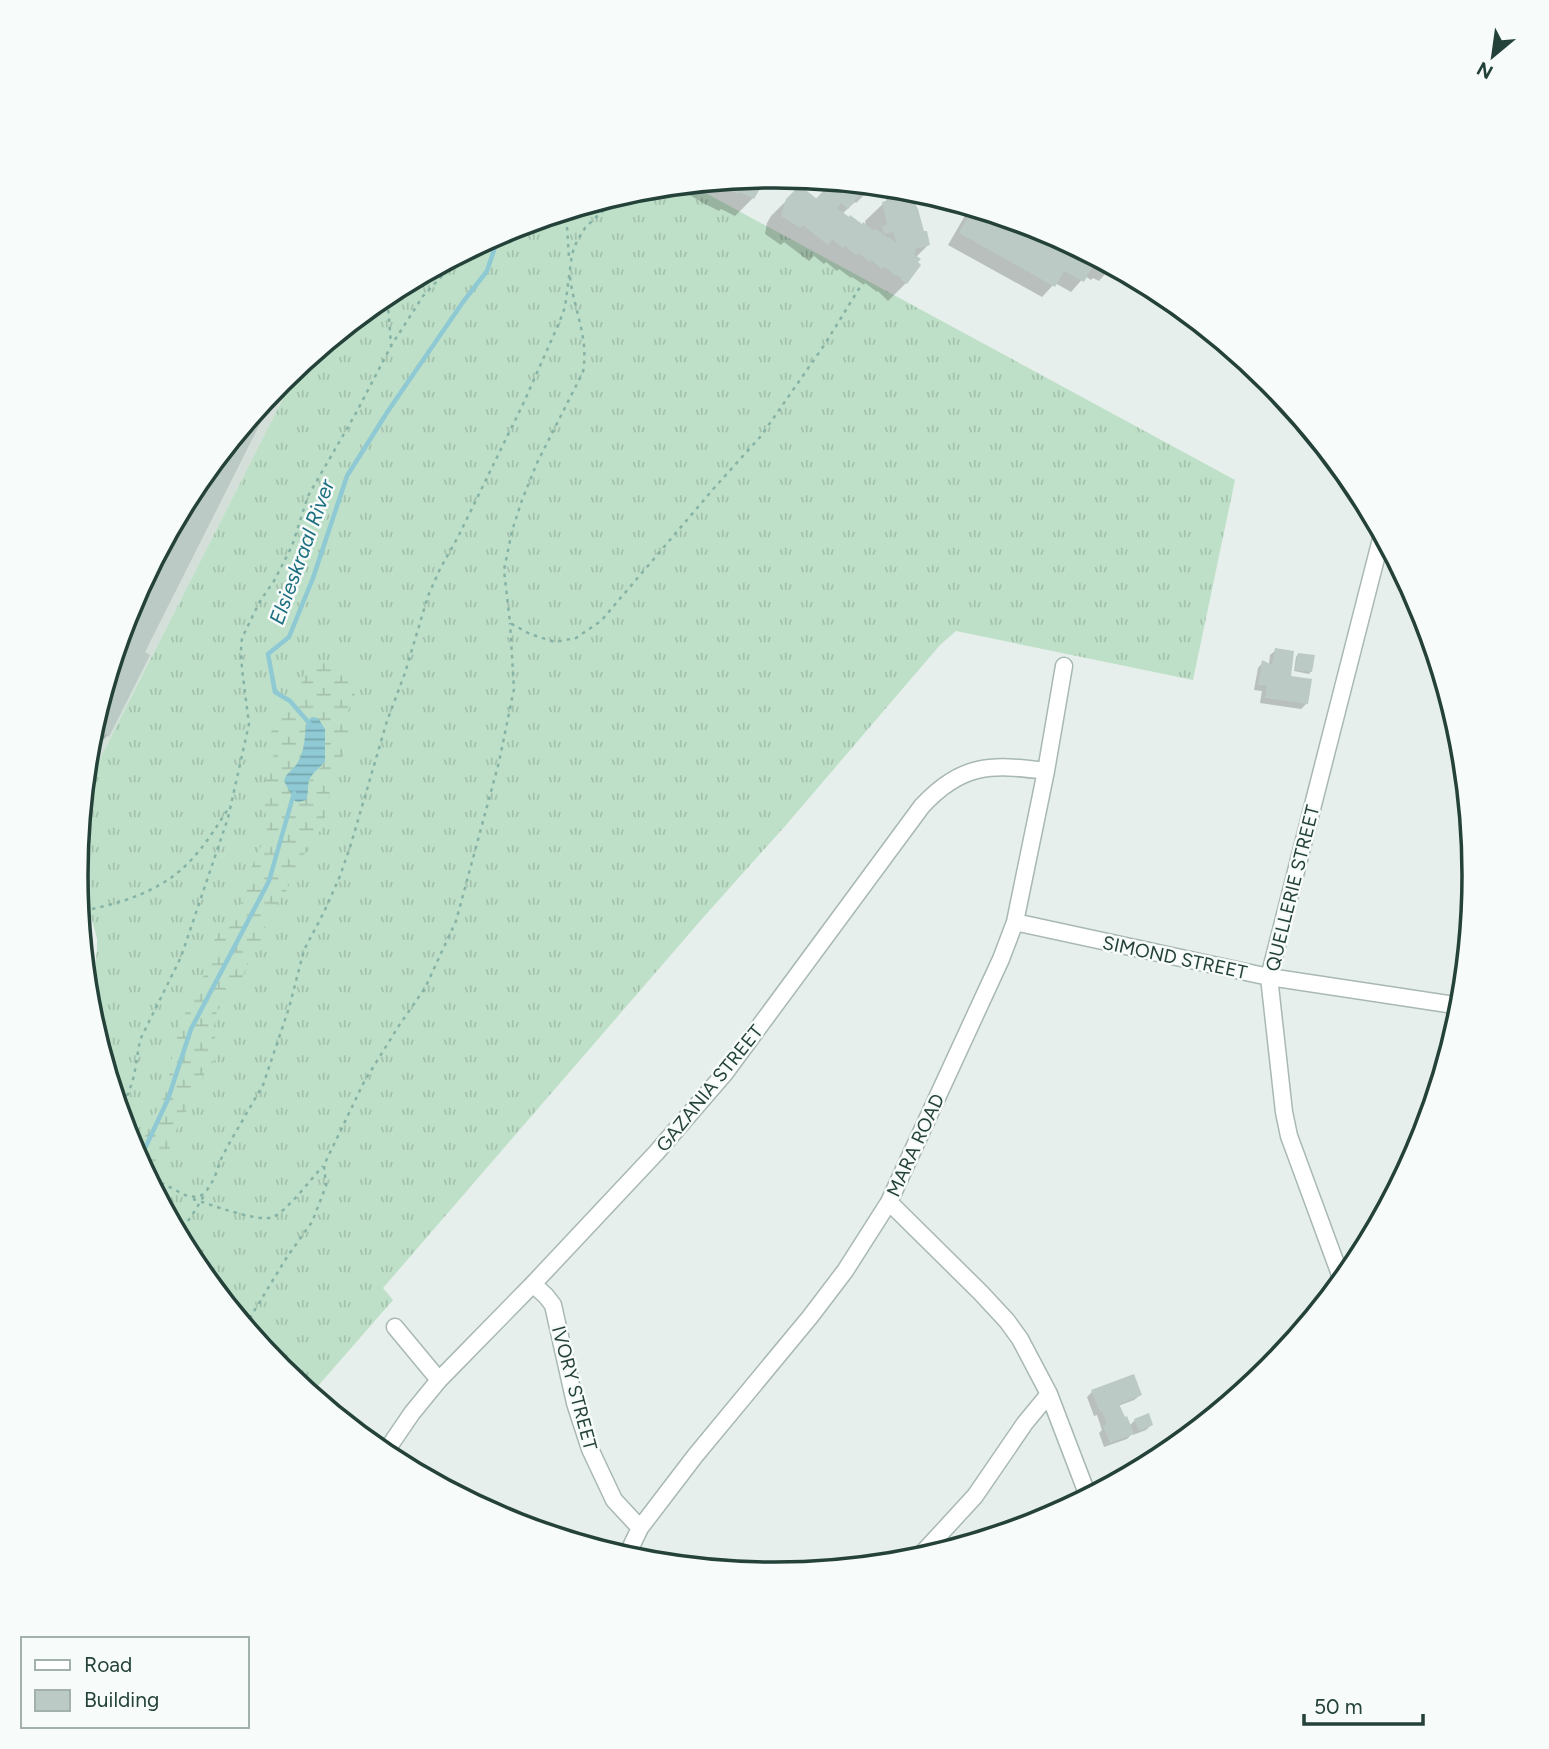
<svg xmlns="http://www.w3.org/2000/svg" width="1549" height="1749" font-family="Figtree,sans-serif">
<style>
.built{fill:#d4dfda}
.grass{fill:url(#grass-tufts)}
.wetland{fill:url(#wetland-marsh);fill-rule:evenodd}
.water{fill:url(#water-rules)}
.shadow{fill:#0003}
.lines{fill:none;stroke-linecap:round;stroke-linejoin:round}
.stream{stroke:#8ec9d4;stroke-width:4.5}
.building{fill:#bbcac4}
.lane-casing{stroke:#a8b8b2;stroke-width:11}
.street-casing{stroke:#a8b8b2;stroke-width:19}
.path{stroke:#86b3a5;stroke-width:2.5;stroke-dasharray:3.5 5;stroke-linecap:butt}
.lane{stroke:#fff;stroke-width:8}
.street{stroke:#fff;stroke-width:16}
.labels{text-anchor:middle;stroke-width:5;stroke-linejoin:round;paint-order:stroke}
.street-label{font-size:19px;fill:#24423a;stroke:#f7fbf9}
.water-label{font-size:21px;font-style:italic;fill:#1c6f80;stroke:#f7fbf9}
.rim{fill:none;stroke:#24423a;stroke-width:3.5}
</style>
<defs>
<pattern id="grass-tufts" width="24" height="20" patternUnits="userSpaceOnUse" patternTransform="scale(1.75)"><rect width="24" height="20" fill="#bfe0c8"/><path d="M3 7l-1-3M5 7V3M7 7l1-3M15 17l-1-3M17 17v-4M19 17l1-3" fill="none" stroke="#a4c1ad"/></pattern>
<pattern id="wetland-marsh" width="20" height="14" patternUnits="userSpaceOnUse" patternTransform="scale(1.75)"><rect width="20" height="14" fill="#bfe0c8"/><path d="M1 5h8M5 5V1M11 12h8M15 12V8" fill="none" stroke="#a4c1ad"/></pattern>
<pattern id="water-rules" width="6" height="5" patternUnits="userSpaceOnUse" patternTransform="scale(1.75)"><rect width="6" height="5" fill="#8ec9d4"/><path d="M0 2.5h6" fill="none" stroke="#74a5ad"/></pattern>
</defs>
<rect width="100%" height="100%" fill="#e6efeb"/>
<path class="built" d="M 301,363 L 83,792 L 89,738 L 129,607 L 193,486 L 280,380 Z"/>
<path class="grass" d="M 689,184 L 1235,480 L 1193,680 L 956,631 L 940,645 L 786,825 L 701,920 L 383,1288 L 393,1300 L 311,1394 L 280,1369 L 193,1263 L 128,1142 L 89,1011 L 97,950 L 97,939 L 91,916 L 77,896 L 75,874 L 83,792 L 301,363 L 386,293 L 507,228 L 638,189 Z"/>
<path class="wetland" d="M 325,662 L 345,663 L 351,667 L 353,673 L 356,692 L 348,712 L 351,744 L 340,760 L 331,783 L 327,809 L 322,828 L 307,849 L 286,891 L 267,920 L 261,945 L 249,961 L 239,985 L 217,1011 L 214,1024 L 215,1038 L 213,1045 L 215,1060 L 203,1076 L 197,1094 L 179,1123 L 170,1148 L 159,1166 L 152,1167 L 136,1156 L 167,1089 L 171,1062 L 180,1022 L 197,993 L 209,961 L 212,944 L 219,932 L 236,912 L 246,894 L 249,873 L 267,833 L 265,805 L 262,792 L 274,754 L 271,733 L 273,726 L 280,715 L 296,701 L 299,695 L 303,676 L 307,671 ZM 304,734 L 322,767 C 310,773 309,782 309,794 L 286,775 C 300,763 305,753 304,734 Z"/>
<path class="water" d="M 312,717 L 318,718 L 325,729 L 325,761 C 320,769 312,772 309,781 C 307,789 309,793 306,800 L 299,802 L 295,801 L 284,781 C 286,772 294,770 298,762 C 306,748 304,736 307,721 Z"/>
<path class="shadow" d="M 759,177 L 753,198 L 735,216 L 721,209 L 719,211 L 703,203 L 688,194 L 689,191 L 677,185 Z
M 833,181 L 874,185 L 856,203 L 855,202 L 842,214 L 866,227 L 865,221 L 889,198 L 897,195 L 888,186 L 911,189 L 923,192 L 913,202 L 928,245 L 916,257 L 915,263 L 919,265 L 906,283 L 888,301 L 878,291 L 877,292 L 865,283 L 864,285 L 852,277 L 851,278 L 839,269 L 837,271 L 826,262 L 824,264 L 814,256 L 809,261 L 784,242 L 781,245 L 765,234 L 767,223 L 771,216 L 796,191 L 815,200 Z
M 970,207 L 1042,229 L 1112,266 L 1099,281 L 1093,278 L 1091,280 L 1085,276 L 1071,292 L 1055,283 L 1042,297 L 948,245 Z
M 272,403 L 267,412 L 262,418 L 143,653 L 107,736 L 96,747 L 86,768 L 89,738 L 129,607 L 193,486 Z
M 1276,650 L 1289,677 L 1306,704 L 1301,709 L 1260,703 L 1262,691 L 1254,690 L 1258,668 L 1263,662 L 1269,665 L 1270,655 Z
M 1298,654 L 1311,671 L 1309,674 L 1294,671 L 1296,657 Z
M 1092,1392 L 1140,1395 L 1134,1400 L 1118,1406 L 1129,1426 L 1135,1420 L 1151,1425 L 1146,1430 L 1133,1435 L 1133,1433 L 1127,1439 L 1104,1447 L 1099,1433 L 1102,1430 L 1097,1415 L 1094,1416 L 1087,1397 Z"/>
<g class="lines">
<path class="stream" d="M 310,724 L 290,701 L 275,692 L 268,654 L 289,637 L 313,578 L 347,476 L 388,411 L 463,302 L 487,271 L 500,232
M 139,1161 L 168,1099 L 191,1029 L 269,881 L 294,793"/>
</g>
<path class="building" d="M 761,177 L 761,178 L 765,180 L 754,199 L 740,192 L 738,194 L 713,181 Z
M 831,181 L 872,185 L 864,196 L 861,193 L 848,209 L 841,203 L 837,208 L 849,217 L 850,215 L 862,224 L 863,222 L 874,231 L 876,229 L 888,238 L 889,237 L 897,243 L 893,232 L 884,234 L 882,226 L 887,225 L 882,202 L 886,201 L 886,198 L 888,197 L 907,190 L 910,194 L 918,209 L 924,231 L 927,231 L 930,245 L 915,249 L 915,255 L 921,259 L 918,262 L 921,265 L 907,284 L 901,280 L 902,278 L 896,275 L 896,276 L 884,267 L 882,269 L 871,260 L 870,262 L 858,253 L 856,255 L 845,246 L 843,248 L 832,239 L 828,245 L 803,225 L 800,228 L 781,216 L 786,199 L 795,190 L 802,187 L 817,199 Z
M 973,208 L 1042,229 L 1114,267 L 1112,270 L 1105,267 L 1104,269 L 1094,264 L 1084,282 L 1064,271 L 1055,287 L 959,233 Z
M 292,370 L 277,401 L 275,400 L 269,414 L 266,412 L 145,652 L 150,655 L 109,737 L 105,734 L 85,772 L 89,738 L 129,607 L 193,486 L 280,380 Z
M 1275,648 L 1294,651 L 1291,676 L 1312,679 L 1308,704 L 1265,698 L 1267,686 L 1258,685 L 1262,660 L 1272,665 Z
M 1298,653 L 1315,655 L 1312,672 L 1295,670 Z
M 1134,1374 L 1142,1395 L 1119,1404 L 1125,1417 L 1127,1416 L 1134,1434 L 1110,1443 L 1103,1426 L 1107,1424 L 1102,1411 L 1100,1412 L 1091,1390 Z
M 1149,1413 L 1153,1425 L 1139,1431 L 1134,1419 Z"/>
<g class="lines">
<g class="lane-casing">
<path id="lane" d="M 79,910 C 89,930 88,950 85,972"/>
</g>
<g class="street-casing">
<path id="street" d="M 1015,922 L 1269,977 L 1461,1006
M 889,1202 L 981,1293 L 1007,1321 L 1020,1339 L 1049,1394 L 1088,1496
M 1342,1280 L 1289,1136 L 1284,1112 L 1269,977 L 1382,535
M 533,1284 L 546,1296 L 553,1305 L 575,1403 L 590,1449 L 614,1500 L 640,1528
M 395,1327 L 439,1380
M 384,1454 L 412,1413 L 439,1380 L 533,1284 L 656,1153 L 725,1073 L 922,806 C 962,763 991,764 1046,771
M 626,1557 L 640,1528 L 695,1456 L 810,1317 L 845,1271 L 889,1202 L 1001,959 L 1015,922 L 1046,771 L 1064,666
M 918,1558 L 975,1496 L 1025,1423 L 1049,1394"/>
</g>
<path class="path" d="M 566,210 L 569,259
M 570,277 C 574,311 589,337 583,372 L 537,463 L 522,500 L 512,531 L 504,570 L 510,623 L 530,634 L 555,642 L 576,638 L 601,621 L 715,487 L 761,436 L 825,344 L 860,287
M 387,293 L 391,345
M 92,909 C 129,901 166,888 192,859 C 207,843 218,824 230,806
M 119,1111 L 129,1092 L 134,1076 L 140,1040 L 181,957 L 228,818 L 249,724 L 242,669 L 241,650 L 242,638 L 260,601 L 274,581 L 292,546 L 308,496 L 356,413 L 391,346 L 423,296 L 442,276 L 454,257
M 146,1175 L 187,1196 L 197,1197 L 202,1195 L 207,1190 L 214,1179 L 221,1159 L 230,1142 L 263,1085 L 289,1008 L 304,950 L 323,914 L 340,876 L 351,844 L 387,721 L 405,673 L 428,596 L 440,569 L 458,537 L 524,402 L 559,323 L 565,307 L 572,254 L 577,241 L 585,228 L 594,219 L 604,210 L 631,191
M 156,1181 L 161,1191 L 162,1205
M 193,1199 C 209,1204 259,1223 273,1217 C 286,1212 312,1178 323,1166
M 177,1234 L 191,1217 L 205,1194
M 241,1321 L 251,1316 L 287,1257 L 312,1222 L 326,1186 L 324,1165 L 364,1082 L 398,1027 L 425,988 L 456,921 L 499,762 L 514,689 L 510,623"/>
<use href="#lane" class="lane"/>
<use href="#street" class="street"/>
</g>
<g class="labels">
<g class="street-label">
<text transform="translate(1292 888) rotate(-76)" y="7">QUELLERIE STREET</text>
<text transform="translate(1175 957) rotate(12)" y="7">SIMOND STREET</text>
<text transform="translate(709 1088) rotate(-51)" y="7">GAZANIA STREET</text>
<text transform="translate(915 1145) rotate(-65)" y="7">MARA ROAD</text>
<text transform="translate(575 1388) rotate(75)" y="7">IVORY STREET</text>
</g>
<g class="water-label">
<text transform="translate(302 552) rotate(-70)" y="7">Elsieskraal River</text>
</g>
</g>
<path d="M0 0H1549V1749H0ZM88 875a687 687 0 1 1 1374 0a687 687 0 1 1-1374 0Z" fill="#f7fbf9" fill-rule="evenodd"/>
<path class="rim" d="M88 875a687 687 0 1 1 1374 0a687 687 0 1 1-1374 0Z"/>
<rect x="21" y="1637" width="228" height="91" fill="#f7fbf9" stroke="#a3b1ad" stroke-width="2"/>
<rect x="35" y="1660" width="35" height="10" fill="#ffffff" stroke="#a3b1ad" stroke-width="2"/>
<text x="84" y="1672" font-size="21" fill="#24423a">Road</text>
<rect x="35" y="1690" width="35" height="21" fill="#bbcac4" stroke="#a3b1ad" stroke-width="2"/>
<text x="84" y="1707" font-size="21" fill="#24423a">Building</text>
<g transform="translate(1493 56) rotate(209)" stroke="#f7fbf9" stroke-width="5" paint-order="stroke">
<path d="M0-5L12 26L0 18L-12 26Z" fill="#24423a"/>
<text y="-10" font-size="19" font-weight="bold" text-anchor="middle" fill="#24423a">N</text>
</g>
<path d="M1304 1714v10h119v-10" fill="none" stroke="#24423a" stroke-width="3.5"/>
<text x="1314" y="1714" font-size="21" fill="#24423a" stroke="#f7fbf9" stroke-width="5" paint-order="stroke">50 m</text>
</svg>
